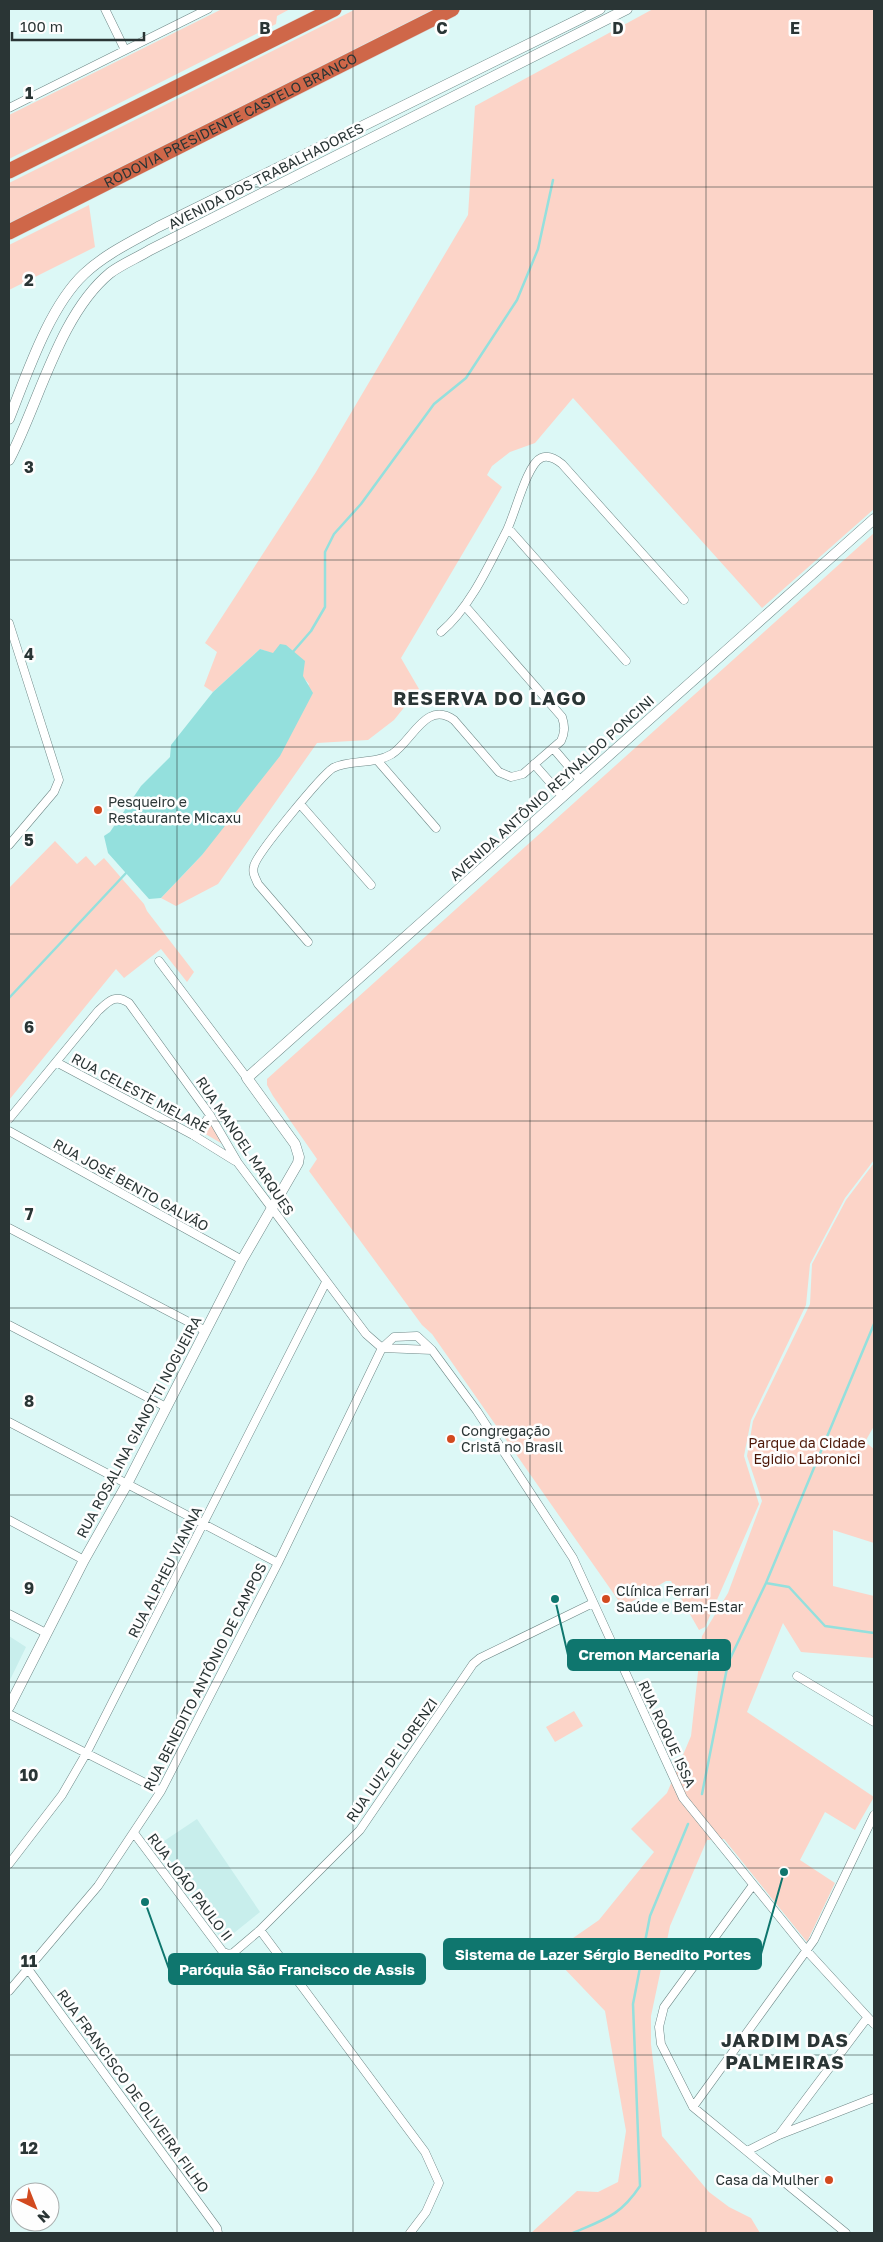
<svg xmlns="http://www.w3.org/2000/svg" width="883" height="2242" font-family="'Golos Text',sans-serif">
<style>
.built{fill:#c8eeec}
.green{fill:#fcd4c8}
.water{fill:#94e0dd}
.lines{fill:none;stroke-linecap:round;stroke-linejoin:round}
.stream{stroke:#94e0dd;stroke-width:2.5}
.minor-casing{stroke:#6e8887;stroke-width:9}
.tertiary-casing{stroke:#6e8887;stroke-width:11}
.motorway-casing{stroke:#d9dbdb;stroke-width:16}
.minor{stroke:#fff;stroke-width:8}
.tertiary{stroke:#fff;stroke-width:10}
.motorway{stroke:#cf6749;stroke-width:15}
.grid{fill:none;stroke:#2a3535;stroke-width:1;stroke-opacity:0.55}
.poi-dot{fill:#d24a1f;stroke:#fefefe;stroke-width:2}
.labels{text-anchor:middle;stroke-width:5;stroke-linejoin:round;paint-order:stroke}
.street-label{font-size:14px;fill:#2a3535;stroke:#fefefe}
.poi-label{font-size:14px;fill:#2a3535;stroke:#fefefe;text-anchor:start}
.park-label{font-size:14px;fill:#4c1707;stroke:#fefefe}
.district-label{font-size:19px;font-weight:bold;letter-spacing:1px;fill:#2a3535;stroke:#fefefe}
.grid-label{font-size:16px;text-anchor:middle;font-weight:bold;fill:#2a3535;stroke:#fefefe;stroke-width:5;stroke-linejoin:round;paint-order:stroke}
.leader{fill:none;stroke:#0f766e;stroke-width:2}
.callout-dot{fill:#0f766e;stroke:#fefefe;stroke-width:2}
.callout{fill:#0f766e;stroke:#0f766e;stroke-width:2}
.callout-label{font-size:15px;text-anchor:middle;font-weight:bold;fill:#fff}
</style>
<rect width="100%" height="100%" fill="#dcf8f6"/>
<path class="built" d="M 9,1636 L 26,1647 L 9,1682 Z
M 197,1819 L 260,1912 L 229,1937 L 219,1936 L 158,1845 Z"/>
<path class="green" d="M 222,9 L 290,9 L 277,16 L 276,24 L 9,159 L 9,115 Z
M 356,9 L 434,9 L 9,223 L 9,183 Z
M 653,9 L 873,9 L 874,11 L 874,509 L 762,608 L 573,398 L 535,443 L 510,452 L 492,466 L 487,475 L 502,487 L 401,658 L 419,689 L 394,720 L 368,740 L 317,743 L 218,884 L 176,906 L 161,898 L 202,855 L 309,684 C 297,669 279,655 260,649 L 213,692 L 204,686 L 217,652 L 205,643 L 316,472 L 468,215 L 475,106 Z
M 89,205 L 95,247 L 9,290 L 9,245 Z
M 874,533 L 874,1160 L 845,1198 L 810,1264 L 806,1305 L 751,1420 L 744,1456 L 759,1504 L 705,1627 L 699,1630 L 671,1581 L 666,1581 L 623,1607 L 432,1334 L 422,1325 L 309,1171 L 317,1159 L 273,1096 L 267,1085 L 267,1079 Z
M 55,841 L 77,864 L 86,856 L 95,866 L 104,858 L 144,904 L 147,911 L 194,972 L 187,982 L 161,949 L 124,978 L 116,969 L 9,1100 L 9,888 Z
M 212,1122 L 226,1146 L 202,1132 Z
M 874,1163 L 874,1426 L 865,1442 L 874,1449 L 874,1543 L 833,1530 L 833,1586 L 874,1596 L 874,1658 L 801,1652 L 783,1623 L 747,1712 L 874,1797 L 855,1830 L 825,1812 L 800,1860 L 835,1883 L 807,1942 L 724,1839 L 707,1840 L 670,1926 L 651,2016 L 651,2044 L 662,2136 L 709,2192 L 729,2207 L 751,2218 L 760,2233 L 531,2233 L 577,2191 L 598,2192 L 618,2182 L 626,2131 L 605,2011 L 560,1964 L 563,1945 L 599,1920 L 654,1852 L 631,1829 L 667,1793 L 691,1736 L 702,1636 L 728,1593 L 762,1501 L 747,1456 L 753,1421 L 810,1304 L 812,1264 L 846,1200 Z
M 574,1711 L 583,1726 L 555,1742 L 546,1727 Z"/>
<path class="water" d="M 280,644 L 286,645 L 305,661 L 303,676 L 313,693 L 280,756 L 202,855 L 161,898 L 149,899 L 108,853 L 104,836 L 110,832 L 141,786 L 170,757 L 171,745 L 213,692 L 260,649 L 273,653 Z"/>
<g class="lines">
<path class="stream" d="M 291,654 L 311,631 L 325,607 L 325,552 L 334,534 L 361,504 L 434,404 L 466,378 L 517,300 L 538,249 L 553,180
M 9,998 L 127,872
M 766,1583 L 789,1587 L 825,1626 L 874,1633
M 702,1794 L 728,1663 L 766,1583 L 874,1324
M 573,2233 C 605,2219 620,2216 640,2186 L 633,2004 L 650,1916 L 688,1824"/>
<g class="minor-casing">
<path id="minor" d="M 105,9 L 125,50
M 9,108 L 208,9
M 508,528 L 626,661
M 9,623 L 59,780 L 54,792 L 9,845
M 441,632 C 470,608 490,563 507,530 C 515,514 527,464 541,458 C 549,454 557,460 562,464 L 684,600
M 553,748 L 581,781
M 377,760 L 436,828
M 534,764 L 563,797
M 300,804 L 371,885
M 308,942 L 258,884 C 255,877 252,873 254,866 C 257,853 322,775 333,768 C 349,759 374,765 392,754 C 413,740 426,700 454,720 L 499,772 L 511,777 L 523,774 L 561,741 C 565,732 565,726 562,717 L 465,606
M 159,961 L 247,1078
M 56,1062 L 193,1135 L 235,1161
M 9,1119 L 98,1011 C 108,1002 115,993 129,1003 L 210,1115 L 238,1163 L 366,1334 L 382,1348
M 9,1131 L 242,1260
M 193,1135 L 202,1127 L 210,1115
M 9,1228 L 206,1331
M 9,1325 L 166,1407
M 432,1350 L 477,1411 L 573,1558 L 683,1798 L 807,1951 L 874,2024
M 9,1422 L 278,1563
M 9,1520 L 84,1560
M 9,1614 L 46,1633
M 797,1676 L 874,1722
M 9,1714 L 161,1791
M 134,1833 L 223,1952 L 229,1954 L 233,1953 L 260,1930 L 360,1830 L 473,1664 L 480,1658 L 593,1603
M 9,1864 L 62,1795 L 87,1752 L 326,1282
M 753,1885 L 664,2007 L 659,2027 L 661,2044 L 693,2107 L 846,2233
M 260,1930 L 425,2152 L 439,2183 L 426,2212 L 410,2233
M 28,1969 L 217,2228 L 218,2233
M 9,1991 L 98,1886 L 161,1791 L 278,1563 L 382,1348 L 394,1337 L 417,1336 L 432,1350 L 382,1348
M 693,2107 L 814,1940 L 874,1815
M 779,2135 L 867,2018
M 747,2151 L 779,2135 L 874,2098"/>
</g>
<g class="tertiary-casing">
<path id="tertiary" d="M 9,419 C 27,374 49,307 84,274 C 105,254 133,241 158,227 L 600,9
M 9,460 C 39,403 59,315 110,273 C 122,264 137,258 150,250 L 627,9
M 9,1707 L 84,1560 L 127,1484 L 242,1260 L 298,1163 L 299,1157 L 295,1144 L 247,1078 L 874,519"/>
</g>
<g class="motorway-casing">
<g id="motorway">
<path d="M 9,171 L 334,9"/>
<path id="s1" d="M 9,232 L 452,9"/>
</g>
</g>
<use href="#minor" class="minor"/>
<use href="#tertiary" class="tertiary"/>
<use href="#motorway" class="motorway"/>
</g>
<path class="grid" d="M 177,9 L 177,2233M 353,9 L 353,2233M 530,9 L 530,2233M 706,9 L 706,2233M 9,187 L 874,187M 9,374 L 874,374M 9,560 L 874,560M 9,747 L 874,747M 9,934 L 874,934M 9,1121 L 874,1121M 9,1308 L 874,1308M 9,1495 L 874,1495M 9,1682 L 874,1682M 9,1868 L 874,1868M 9,2055 L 874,2055"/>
<g class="poi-dot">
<circle cx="98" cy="810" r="5"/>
<circle cx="451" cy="1439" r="5"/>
<circle cx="606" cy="1599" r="5"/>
<circle cx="829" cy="2180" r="5"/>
</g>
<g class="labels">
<g class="street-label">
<text dy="5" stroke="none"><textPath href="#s1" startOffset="248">RODOVIA PRESIDENTE CASTELO BRANCO</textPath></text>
<text transform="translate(266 176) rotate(-27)" y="5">AVENIDA DOS TRABALHADORES</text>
<text transform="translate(552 788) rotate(-42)" y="5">AVENIDA ANTÔNIO REYNALDO PONCINI</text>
<text transform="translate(140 1093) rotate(28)" y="5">RUA CELESTE MELARÉ</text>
<text transform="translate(245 1146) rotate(56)" y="5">RUA MANOEL MARQUES</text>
<text transform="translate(131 1185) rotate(29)" y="5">RUA JOSÉ BENTO GALVÃO</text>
<text transform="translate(139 1427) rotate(-62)" y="5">RUA ROSALINA GIANOTTI NOGUEIRA</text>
<text transform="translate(165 1572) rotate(-63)" y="5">RUA ALPHEU VIANNA</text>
<text transform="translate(205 1677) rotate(-63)" y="5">RUA BENEDITO ANTÔNIO DE CAMPOS</text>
<text transform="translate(667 1734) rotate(65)" y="5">RUA ROQUE ISSA</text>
<text transform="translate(392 1760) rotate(-55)" y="5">RUA LUIZ DE LORENZI</text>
<text transform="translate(190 1887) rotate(53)" y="5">RUA JOÃO PAULO II</text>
<text transform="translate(133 2091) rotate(54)" y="5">RUA FRANCISCO DE OLIVEIRA FILHO</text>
</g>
<g class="poi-label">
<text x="108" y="807">Pesqueiro e<tspan x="108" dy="16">Restaurante Micaxu</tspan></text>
<text x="461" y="1436">Congregação<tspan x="461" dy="16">Cristã no Brasil</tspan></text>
<text x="616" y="1596">Clínica Ferrari<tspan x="616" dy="16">Saúde e Bem-Estar</tspan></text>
<text x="819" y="2185" text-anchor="end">Casa da Mulher</text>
</g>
<g class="park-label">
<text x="807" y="1448">Parque da Cidade<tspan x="807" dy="16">Egidio Labronici</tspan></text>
</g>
<g class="district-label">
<text x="490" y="705">RESERVA DO LAGO</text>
<text x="785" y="2047">JARDIM DAS<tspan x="785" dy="22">PALMEIRAS</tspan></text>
</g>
</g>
<g class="grid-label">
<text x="265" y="34">B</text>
<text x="442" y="34">C</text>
<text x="618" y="34">D</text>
<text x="795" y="34">E</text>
<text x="29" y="99">1</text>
<text x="29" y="286">2</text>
<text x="29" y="473">3</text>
<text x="29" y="660">4</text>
<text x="29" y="846">5</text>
<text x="29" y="1033">6</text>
<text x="29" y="1220">7</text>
<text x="29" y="1407">8</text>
<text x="29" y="1594">9</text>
<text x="29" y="1781">10</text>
<text x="29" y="1967">11</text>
<text x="29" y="2154">12</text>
</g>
<path class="leader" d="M555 1599L568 1655M784 1872L761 1954M145 1902L169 1969"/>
<g class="callout-dot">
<circle cx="555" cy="1599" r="5"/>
<circle cx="784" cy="1872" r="5"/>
<circle cx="145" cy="1902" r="5"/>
</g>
<g class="callout">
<rect x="568" y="1640" width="162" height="30" rx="5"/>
<rect x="444" y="1939" width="317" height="30" rx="5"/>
<rect x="169" y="1954" width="256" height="30" rx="5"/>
</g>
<g class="callout-label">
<text x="649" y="1660">Cremon Marcenaria</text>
<text x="603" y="1960">Sistema de Lazer Sérgio Benedito Portes</text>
<text x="297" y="1975">Paróquia São Francisco de Assis</text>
</g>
<rect width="883" height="2242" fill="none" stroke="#2a3535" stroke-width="20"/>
<g transform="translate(35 2207) rotate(137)"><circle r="24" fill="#fefefe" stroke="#a9aeae"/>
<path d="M0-4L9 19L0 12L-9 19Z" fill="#d24a1f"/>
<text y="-8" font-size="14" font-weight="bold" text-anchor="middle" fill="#2a3535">N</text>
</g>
<path d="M12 32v8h132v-8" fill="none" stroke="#2a3535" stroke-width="2.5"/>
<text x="20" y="32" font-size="15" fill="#2a3535" stroke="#fefefe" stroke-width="4" paint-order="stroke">100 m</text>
</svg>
